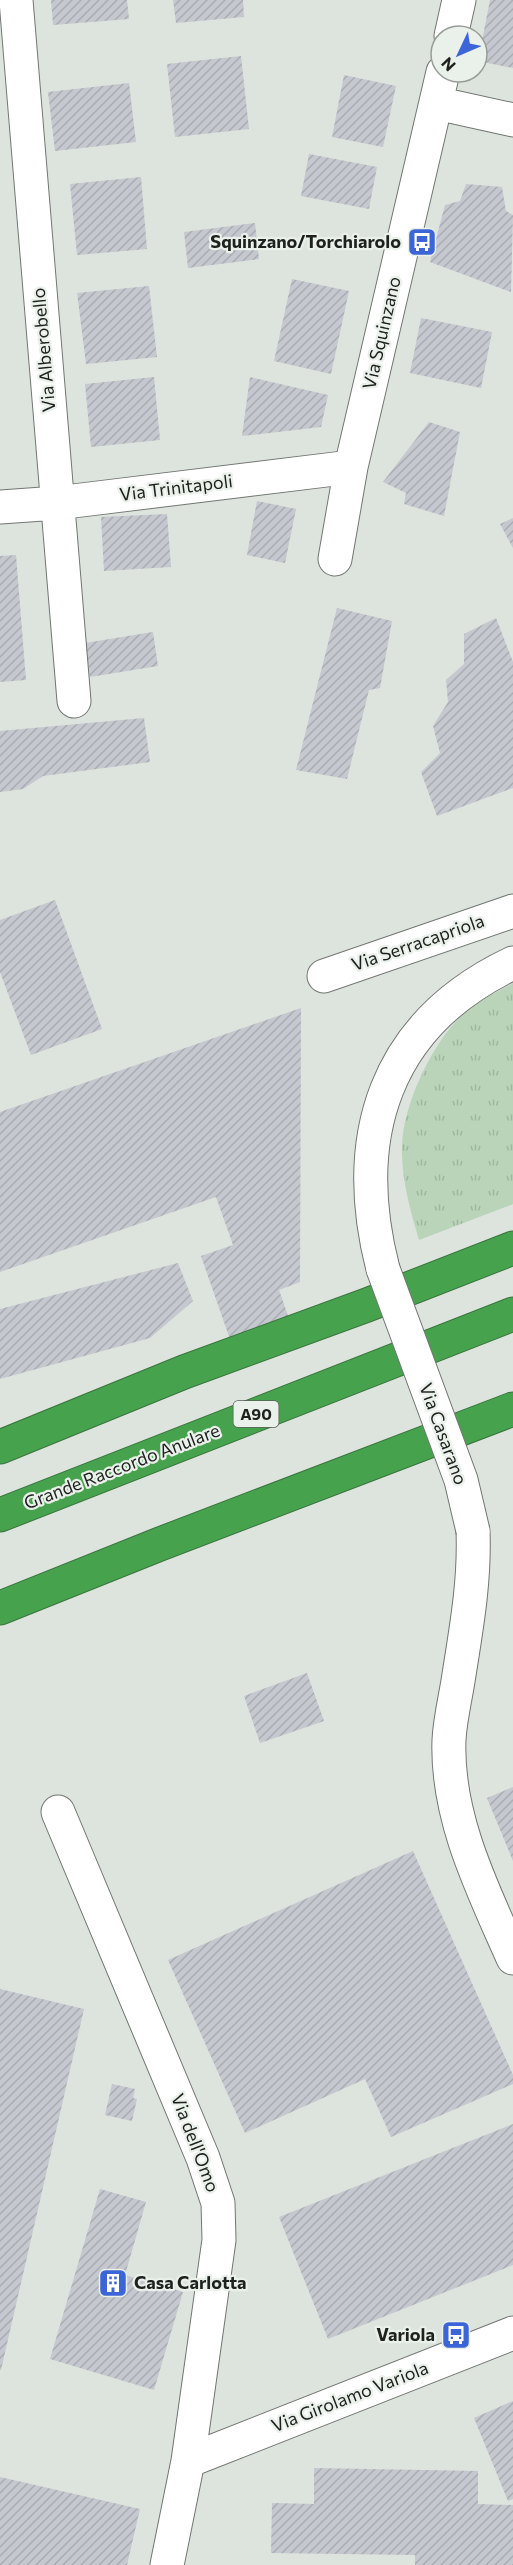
<svg xmlns="http://www.w3.org/2000/svg" width="513" height="2565" font-family="Commissioner,sans-serif">
<style>
.grass{fill:url(#grass-tufts)}
.building{fill:url(#building-hatch)}
.lines{fill:none;stroke-linecap:round;stroke-linejoin:round}
.minor-casing{stroke:#727772;stroke-width:35}
.motorway-casing{stroke:#39753d;stroke-width:35}
.minor{stroke:#fff;stroke-width:33}
.motorway{stroke:#47a24e;stroke-width:33}
.minor-bridge-casing{stroke:#727772;stroke-width:35;stroke-linecap:butt}
.minor-bridge{stroke:#fff;stroke-width:33}
.labels{text-anchor:middle;stroke-width:4.5;stroke-linejoin:round;paint-order:stroke}
.shield{fill:#eaf0ea;stroke:#5b5f5b;stroke-width:1.5}
.shield-label{font-size:16px;font-weight:bold;fill:#1e211e}
.poi-label{font-size:18px;font-weight:bold;fill:#1e211e;stroke:#eaf0ea;text-anchor:end}
.street-label{font-size:18px;fill:#1e211e;stroke:#eaf0ea}
</style>
<defs>
<pattern id="grass-tufts" width="24" height="20" patternUnits="userSpaceOnUse" patternTransform="scale(1.5)"><rect width="24" height="20" fill="#bad4ba"/><path d="M3 7l-1-3M5 7V3M7 7l1-3M15 17l-1-3M17 17v-4M19 17l1-3" fill="none" stroke="#9fb69f"/></pattern>
<pattern id="building-hatch" width="6" height="6" patternUnits="userSpaceOnUse" patternTransform="scale(1.5)"><rect width="6" height="6" fill="#c5c8cf"/><path d="M-1 1l2-2M0 6l6-6M5 7l2-2" fill="none" stroke="#a9acb1"/></pattern>
</defs>
<rect width="100%" height="100%" fill="#dde3dd"/>
<path class="grass" d="M 513,983 L 513,1204 L 419,1240 C 410,1209 401,1178 402,1146 C 403,1104 434,1038 466,1012 C 479,1000 498,992 513,983 Z"/>
<path class="building" d="M 51,0 L 127,0 L 129,19 L 53,25 Z
M 173,0 L 243,0 L 244,17 L 176,23 Z
M 490,0 L 513,0 L 513,68 L 478,61 Z
M 241,56 L 249,129 L 175,137 L 167,64 Z
M 344,75 L 396,86 L 383,147 L 332,137 Z
M 129,83 L 136,142 L 55,151 L 48,92 Z
M 309,154 L 377,167 L 369,209 L 301,196 Z
M 141,177 L 147,249 L 77,255 L 70,184 Z
M 466,184 L 502,187 L 506,211 L 513,215 L 511,292 L 430,262 L 445,205 L 460,201 Z
M 255,223 L 259,259 L 188,268 L 184,232 Z
M 292,279 L 349,291 L 331,374 L 274,361 Z
M 149,286 L 157,357 L 86,364 L 77,293 Z
M 421,318 L 492,332 L 481,388 L 410,373 Z
M 154,377 L 160,440 L 91,447 L 85,384 Z
M 250,377 L 328,395 L 321,427 L 242,436 Z
M 429,422 L 460,432 L 444,516 L 404,504 L 406,493 L 383,482 Z
M 257,501 L 296,509 L 285,563 L 247,555 Z
M 167,514 L 171,567 L 104,571 L 101,517 Z
M 513,518 L 513,548 L 500,524 Z
M 16,555 L 26,680 L 0,682 L 0,556 Z
M 337,608 L 392,621 L 380,688 L 369,690 L 347,779 L 296,770 Z
M 496,618 L 513,662 L 513,788 L 437,816 L 421,772 L 440,753 L 433,726 L 448,702 L 446,680 L 464,664 L 464,634 Z
M 153,632 L 158,666 L 90,677 L 85,643 Z
M 144,718 L 150,762 L 43,776 L 23,789 L 0,792 L 0,731 Z
M 55,900 L 102,1029 L 31,1055 L 0,972 L 0,920 Z
M 301,1008 L 300,1282 L 279,1290 L 293,1330 L 234,1351 L 201,1256 L 233,1245 L 216,1197 L 0,1272 L 0,1112 Z
M 178,1263 L 193,1301 L 150,1338 L 0,1379 L 0,1309 Z
M 307,1673 L 324,1721 L 260,1743 L 244,1696 Z
M 513,1787 L 513,1861 L 487,1798 Z
M 413,1851 L 513,2075 L 513,2084 L 391,2137 L 365,2079 L 245,2133 L 168,1960 Z
M 0,1989 L 84,2009 L 1,2370 L 0,2370 Z
M 112,2084 L 135,2089 L 133,2098 L 137,2099 L 132,2121 L 105,2115 Z
M 513,2124 L 513,2265 L 328,2339 L 279,2217 Z
M 100,2189 L 146,2202 L 125,2275 L 183,2292 L 154,2390 L 50,2359 Z
M 513,2401 L 513,2499 L 508,2501 L 474,2418 Z
M 314,2468 L 478,2471 L 478,2504 L 513,2505 L 513,2565 L 415,2565 L 415,2555 L 271,2553 L 272,2503 L 314,2504 Z
M 0,2477 L 140,2509 L 127,2565 L 0,2565 Z"/>
<g class="lines">
<g class="minor-casing">
<path id="minor" d="M 16,0 L 74,701
M 451,36 L 459,0
M 436,103 L 513,120
M 0,507 L 57,503 L 351,467
M 335,559 L 351,467 L 443,72
M 324,976 L 513,911
M 383,1269 C 349,1137 384,1024 513,963
M 473,1531 C 475,1582 466,1630 458,1681 C 455,1700 450,1720 449,1740 C 446,1817 483,1890 513,1958
M 58,1812 L 203,2158 L 218,2203 L 219,2240 L 188,2461 L 167,2565
M 188,2461 L 513,2333"/>
</g>
<g class="motorway-casing">
<path id="motorway" d="M 0,1447 L 184,1372 L 367,1305 L 513,1248
M 0,1515 L 513,1314
M 0,1608 L 160,1544 L 513,1409"/>
</g>
<use href="#minor" class="minor"/>
<use href="#motorway" class="motorway"/>
<g class="minor-bridge-casing">
<path id="minor-bridge" d="M 383,1269 L 461,1480 L 473,1531"/>
</g>
<use href="#minor-bridge" class="minor-bridge"/>
</g>
<defs>
<g id="bus-square" transform="scale(1.5)"><rect x="-9" y="-9" width="18" height="18" rx="4" fill="#3c66d7" stroke="#eaf0ea"/><path d="M-5-6H5V4H4V6H2V4H-2V6H-4V4H-5ZM-3.5-4V0h7V-4ZM-3.5 1.2v1.5H-2V1.2ZM2 1.2v1.5H3.5V1.2Z" fill="#fff"/></g>
<g id="building-square" transform="scale(1.5)"><rect x="-9" y="-9" width="18" height="18" rx="4" fill="#3c66d7" stroke="#eaf0ea"/><path d="M-4-6H4V6H1V3H-1V6H-4ZM-2.5-4.3h1.7v1.8h-1.7ZM.8-4.3h1.7v1.8H.8ZM-2.5-1h1.7V.8h-1.7ZM.8-1h1.7V.8H.8Z" fill="#fff"/></g>
</defs>
<g fill-rule="evenodd">
<use href="#bus-square" x="422" y="242"/>
<use href="#building-square" x="113" y="2283"/>
<use href="#bus-square" x="456" y="2335"/>
</g>
<g class="labels">
<rect class="shield" x="233.5" y="1401" width="45" height="26" rx="4.5"/>
<g class="shield-label">
<text x="256" y="1420">A90</text>
</g>
<g class="poi-label">
<text x="401" y="248">Squinzano/Torchiarolo</text>
<text x="134" y="2289" text-anchor="start">Casa Carlotta</text>
<text x="435" y="2341">Variola</text>
</g>
<g class="street-label">
<text transform="translate(382 333) rotate(-77)" y="6">Via Squinzano</text>
<text transform="translate(44 350) rotate(-95)" y="6">Via Alberobello</text>
<text transform="translate(176 488) rotate(-7)" y="6">Via Trinitapoli</text>
<text transform="translate(418 943) rotate(-19)" y="6">Via Serracapriola</text>
<text transform="translate(443 1434) rotate(70)" y="6">Via Casarano</text>
<text transform="translate(122 1467) rotate(-21)" y="6">Grande Raccordo Anulare</text>
<text transform="translate(195 2143) rotate(69)" y="6">Via dell'Omo</text>
<text transform="translate(350 2397) rotate(-21)" y="6">Via Girolamo Variola</text>
</g>
</g>
<g transform="translate(459 54) rotate(226)"><circle r="28" fill="#eaf0ea" stroke="#989d98" stroke-width="1.5"/>
<path d="M0-4.5L10 22L0 15L-10 22Z" fill="#3c66d7"/>
<text y="-9" font-size="16" font-weight="bold" text-anchor="middle" fill="#1e211e">N</text>
</g>
</svg>
